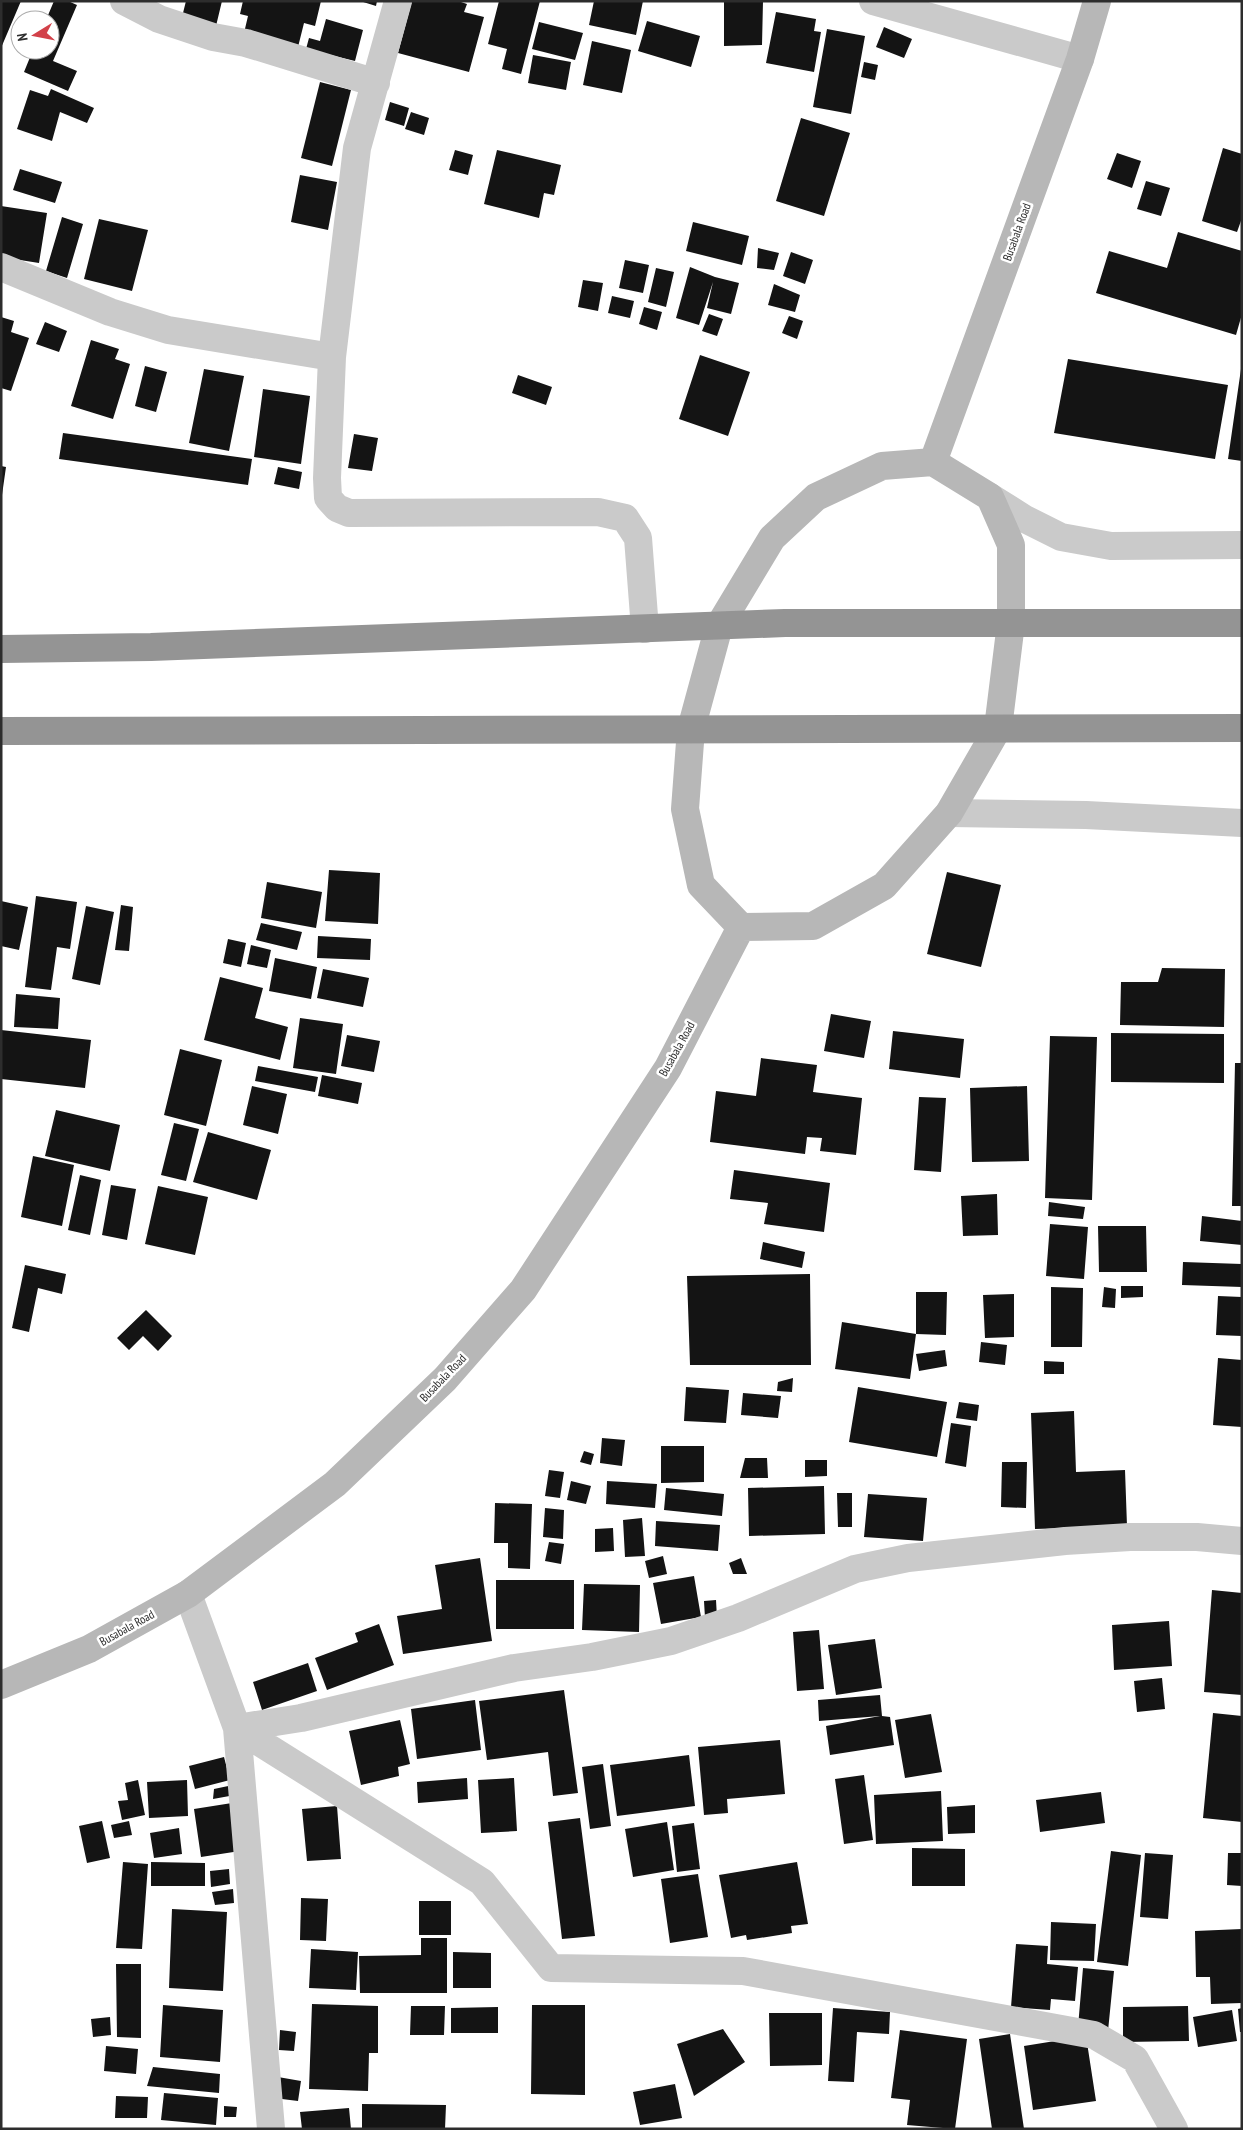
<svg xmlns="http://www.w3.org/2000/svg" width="1243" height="2130" font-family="'PT Sans Narrow',sans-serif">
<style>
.building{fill:#141414}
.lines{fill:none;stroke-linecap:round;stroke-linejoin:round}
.street{stroke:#cacaca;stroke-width:28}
.secondary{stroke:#b7b7b7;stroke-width:28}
.highway{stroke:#949494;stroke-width:28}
.labels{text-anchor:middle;stroke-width:5;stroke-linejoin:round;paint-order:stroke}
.street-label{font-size:12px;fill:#2d2d2d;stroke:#fff}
</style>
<rect width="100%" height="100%" fill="#fff"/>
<path class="building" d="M 1,1 L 21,1 L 1,48 Z
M 54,1 L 68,1 L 77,5 L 53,61 L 77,71 L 68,91 L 24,72 L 33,50 L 50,50 L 50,20 L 46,20 Z
M 186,1 L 222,1 L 216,26 L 182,17 Z
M 243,1 L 321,1 L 315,26 L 304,23 L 298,47 L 244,33 L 248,16 L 240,14 Z
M 360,1 L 377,1 L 376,6 Z
M 412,1 L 458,1 L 467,4 L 464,12 L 484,17 L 469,72 L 398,53 Z
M 499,1 L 540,1 L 521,74 L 502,69 L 507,49 L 488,44 Z
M 594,1 L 643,1 L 636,35 L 589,25 Z
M 724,1 L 763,1 L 762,45 L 724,46 Z
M 776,12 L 816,19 L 814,31 L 821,32 L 814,72 L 766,63 Z
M 326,19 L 363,30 L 355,61 L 306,49 L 309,38 L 320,41 Z
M 647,21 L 700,36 L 691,67 L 638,51 Z
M 539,22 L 583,33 L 575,60 L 532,49 Z
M 884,27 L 912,39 L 904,58 L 876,47 Z
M 827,29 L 865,36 L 851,114 L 813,107 Z
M 592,41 L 631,50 L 622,93 L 583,85 Z
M 533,55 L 571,62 L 566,90 L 528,83 Z
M 864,62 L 878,65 L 875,80 L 861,77 Z
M 320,82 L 351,90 L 332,166 L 301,158 Z
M 51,89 L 94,108 L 87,123 L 60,112 L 52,141 L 17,129 L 30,90 L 48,96 Z
M 390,102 L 409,108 L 404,126 L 385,120 Z
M 411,112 L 429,118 L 424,135 L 405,129 Z
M 801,118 L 850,133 L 824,216 L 776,201 Z
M 1223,148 L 1242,154 L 1242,218 L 1237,232 L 1202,221 Z
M 455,150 L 473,155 L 468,175 L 449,170 Z
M 497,150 L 561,165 L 554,195 L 544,193 L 539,218 L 484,204 Z
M 1117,153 L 1141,161 L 1132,188 L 1107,179 Z
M 20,169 L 62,182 L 55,203 L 13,190 Z
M 300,175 L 337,182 L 328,230 L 291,222 Z
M 1146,181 L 1170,188 L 1161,216 L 1137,209 Z
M 1,206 L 47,213 L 39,263 L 1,257 Z
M 62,217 L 83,224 L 67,278 L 46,271 Z
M 99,219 L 148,230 L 132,291 L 84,279 Z
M 693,222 L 749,236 L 742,265 L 686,251 Z
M 1178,232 L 1242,251 L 1242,314 L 1236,335 L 1096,293 L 1109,251 L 1167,268 Z
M 758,248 L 779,253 L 774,270 L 757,268 Z
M 791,252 L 813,260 L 805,284 L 783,276 Z
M 625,260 L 649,265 L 643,293 L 619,288 Z
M 690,267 L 715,277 L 739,283 L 731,314 L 707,308 L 713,282 L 699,325 L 676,318 Z
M 656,268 L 674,272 L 666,307 L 648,302 Z
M 583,280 L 603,283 L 598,311 L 578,307 Z
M 774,284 L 800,295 L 795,312 L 768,305 Z
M 612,296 L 634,301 L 630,318 L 608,313 Z
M 644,307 L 662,312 L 657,330 L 639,324 Z
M 709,314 L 723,319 L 717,336 L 702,331 Z
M 789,316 L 803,321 L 797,339 L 782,333 Z
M 1,317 L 14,321 L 11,332 L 29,338 L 11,391 L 1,388 Z
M 45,322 L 67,331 L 59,352 L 36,344 Z
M 91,340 L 119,349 L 115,359 L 130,364 L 113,419 L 71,406 Z
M 700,355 L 750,372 L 728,436 L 679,419 Z
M 1068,359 L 1228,385 L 1215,459 L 1054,433 Z
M 145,366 L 167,372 L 156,412 L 135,406 Z
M 204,369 L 244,376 L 229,451 L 189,443 Z
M 1241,369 L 1242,369 L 1242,461 L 1228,459 Z
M 518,375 L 552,387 L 546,405 L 512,393 Z
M 263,389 L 310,396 L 301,464 L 254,457 Z
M 63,433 L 252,459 L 248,485 L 59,459 Z
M 354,434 L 378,438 L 372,471 L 348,468 Z
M 1,466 L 6,467 L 2,495 L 1,495 Z
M 278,467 L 302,472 L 299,489 L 274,484 Z
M 329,870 L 380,873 L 378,924 L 325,921 Z
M 947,872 L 1001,885 L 981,967 L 927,954 Z
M 267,882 L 322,892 L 316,928 L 261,918 Z
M 36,896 L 77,902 L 70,949 L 57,947 L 51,990 L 25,987 Z
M 1,901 L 28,907 L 19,950 L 1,946 Z
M 121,905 L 133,907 L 129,951 L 115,950 Z
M 86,906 L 114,912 L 100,985 L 72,979 Z
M 261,923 L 302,932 L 297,950 L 256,940 Z
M 318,936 L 371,939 L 370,960 L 317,958 Z
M 228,939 L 246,943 L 241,967 L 223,963 Z
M 251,945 L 271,950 L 267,968 L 247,964 Z
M 275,958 L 317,967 L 311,999 L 269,991 Z
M 1162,968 L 1225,969 L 1224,1027 L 1120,1025 L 1121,982 L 1158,982 Z
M 323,969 L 369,978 L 363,1007 L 317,998 Z
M 220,977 L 263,988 L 255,1018 L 288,1027 L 280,1060 L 204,1040 Z
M 16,994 L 60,998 L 58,1029 L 14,1027 Z
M 831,1014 L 871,1021 L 864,1058 L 824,1051 Z
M 300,1018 L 343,1024 L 336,1074 L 293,1068 Z
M 1,1030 L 91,1040 L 85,1088 L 1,1079 Z
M 893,1031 L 964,1039 L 960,1078 L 889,1069 Z
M 1111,1033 L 1224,1034 L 1224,1083 L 1111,1082 Z
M 347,1035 L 380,1041 L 374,1072 L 341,1066 Z
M 1050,1036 L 1097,1037 L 1092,1200 L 1045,1198 Z
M 180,1049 L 222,1060 L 206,1126 L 164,1115 Z
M 761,1058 L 817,1065 L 813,1092 L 862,1098 L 856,1155 L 820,1151 L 822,1138 L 807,1137 L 805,1154 L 710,1142 L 716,1091 L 756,1096 Z
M 1235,1063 L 1242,1063 L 1242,1206 L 1232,1206 Z
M 258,1066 L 318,1077 L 315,1092 L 255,1081 Z
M 322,1075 L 362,1083 L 358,1104 L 318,1096 Z
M 252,1086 L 287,1094 L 278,1134 L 243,1125 Z
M 1027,1086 L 1029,1161 L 972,1162 L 970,1088 Z
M 919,1097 L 946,1098 L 941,1172 L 914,1170 Z
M 56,1110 L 120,1125 L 110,1171 L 45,1156 Z
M 174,1123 L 199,1129 L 186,1181 L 161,1175 Z
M 208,1132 L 271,1150 L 257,1200 L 193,1182 Z
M 33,1156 L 74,1165 L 62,1226 L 21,1217 Z
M 734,1170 L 830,1183 L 824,1232 L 764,1224 L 768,1203 L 730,1199 Z
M 80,1175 L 101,1180 L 90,1235 L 68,1230 Z
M 111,1185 L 136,1189 L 127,1240 L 102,1235 Z
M 158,1186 L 208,1197 L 195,1255 L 145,1244 Z
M 997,1194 L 998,1235 L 963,1236 L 961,1196 Z
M 1049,1202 L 1085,1207 L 1083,1219 L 1048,1216 Z
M 1202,1216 L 1242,1221 L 1242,1245 L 1200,1241 Z
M 1050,1224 L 1088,1227 L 1084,1279 L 1046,1276 Z
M 1098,1226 L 1146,1226 L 1147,1272 L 1099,1272 Z
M 763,1242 L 805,1252 L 802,1268 L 760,1259 Z
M 1183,1262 L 1242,1264 L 1242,1287 L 1182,1285 Z
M 25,1265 L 66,1274 L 62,1294 L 38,1288 L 29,1332 L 12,1328 Z
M 810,1274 L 811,1365 L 690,1365 L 687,1276 Z
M 1121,1286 L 1143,1286 L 1143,1297 L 1121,1298 Z
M 1051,1287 L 1083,1288 L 1082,1347 L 1051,1347 Z
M 1104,1287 L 1116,1289 L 1115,1308 L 1102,1307 Z
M 916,1292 L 947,1292 L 946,1335 L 916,1334 L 910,1379 L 835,1369 L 842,1322 L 916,1334 Z
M 1014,1294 L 1014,1337 L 985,1338 L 983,1295 Z
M 1218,1296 L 1242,1297 L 1242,1336 L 1216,1335 Z
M 146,1310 L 172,1336 L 158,1351 L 143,1336 L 129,1350 L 117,1338 Z
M 981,1342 L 1007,1345 L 1005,1365 L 979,1362 Z
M 945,1350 L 947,1366 L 919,1371 L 916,1354 Z
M 1218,1358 L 1242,1360 L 1242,1427 L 1213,1425 Z
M 1044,1361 L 1064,1362 L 1064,1374 L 1044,1374 Z
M 793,1378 L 792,1392 L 777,1391 L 778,1382 Z
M 686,1387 L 729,1390 L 726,1423 L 684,1421 Z
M 858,1387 L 947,1402 L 937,1457 L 849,1442 Z
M 743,1393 L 781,1396 L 778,1418 L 741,1415 Z
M 959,1402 L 979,1405 L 977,1421 L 956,1418 Z
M 1074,1411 L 1076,1472 L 1125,1470 L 1127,1526 L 1035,1529 L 1031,1413 Z
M 951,1423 L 971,1426 L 966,1467 L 945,1463 Z
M 602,1438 L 625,1440 L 622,1466 L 600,1463 Z
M 661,1446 L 704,1446 L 704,1482 L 661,1483 Z
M 584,1451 L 594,1454 L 591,1465 L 580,1462 Z
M 745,1458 L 767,1458 L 768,1478 L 740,1478 Z
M 805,1460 L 827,1460 L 827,1476 L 805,1477 Z
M 1002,1462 L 1027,1462 L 1026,1508 L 1001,1507 Z
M 549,1470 L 564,1472 L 560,1498 L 545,1496 Z
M 571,1481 L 591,1486 L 586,1504 L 567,1500 Z
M 607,1481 L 657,1484 L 655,1508 L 606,1504 Z
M 824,1486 L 825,1534 L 749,1536 L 748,1488 Z
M 666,1488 L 724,1494 L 722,1516 L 664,1510 Z
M 837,1493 L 852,1493 L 852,1527 L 838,1527 Z
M 868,1494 L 927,1498 L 923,1541 L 864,1537 Z
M 495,1503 L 532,1504 L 530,1569 L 508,1568 L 508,1543 L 494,1543 Z
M 545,1508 L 564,1510 L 563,1539 L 543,1537 Z
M 642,1518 L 645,1556 L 625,1557 L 623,1520 Z
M 656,1521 L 720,1525 L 718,1551 L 655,1546 Z
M 613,1528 L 614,1551 L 595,1552 L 595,1529 Z
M 549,1542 L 564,1544 L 561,1564 L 545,1561 Z
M 663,1556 L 667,1574 L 649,1578 L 645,1561 Z
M 480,1558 L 492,1641 L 403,1654 L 397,1616 L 442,1609 L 435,1565 Z
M 741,1558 L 747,1574 L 733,1574 L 729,1563 Z
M 694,1576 L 701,1617 L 661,1624 L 653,1583 Z
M 496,1580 L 574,1580 L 574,1629 L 496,1629 Z
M 584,1584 L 640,1585 L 639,1632 L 582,1630 Z
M 1212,1590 L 1242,1593 L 1242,1695 L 1204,1692 Z
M 716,1600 L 717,1618 L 705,1618 L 704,1601 Z
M 1169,1621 L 1172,1666 L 1114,1670 L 1112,1625 Z
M 379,1624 L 394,1665 L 327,1690 L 315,1658 L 358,1642 L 355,1633 Z
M 819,1630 L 824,1689 L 797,1691 L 793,1632 Z
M 875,1639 L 882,1688 L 836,1695 L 828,1645 Z
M 308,1663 L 317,1691 L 262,1710 L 253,1682 Z
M 1162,1678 L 1165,1709 L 1137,1712 L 1134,1681 Z
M 564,1690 L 578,1793 L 553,1796 L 548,1752 L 487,1760 L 479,1701 Z
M 880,1695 L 882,1716 L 890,1717 L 894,1745 L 830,1755 L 826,1726 L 880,1716 L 819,1721 L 818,1700 Z
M 475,1700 L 481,1750 L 417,1759 L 411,1709 Z
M 1213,1713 L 1242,1716 L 1242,1822 L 1203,1818 Z
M 931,1714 L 942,1772 L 905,1778 L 895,1720 Z
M 400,1720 L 410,1764 L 398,1767 L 399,1776 L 361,1785 L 349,1731 Z
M 780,1740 L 785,1794 L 727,1799 L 728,1813 L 704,1815 L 698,1747 Z
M 689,1755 L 695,1806 L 617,1816 L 610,1765 Z
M 224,1757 L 230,1780 L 195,1789 L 189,1766 Z
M 603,1764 L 611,1826 L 590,1829 L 582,1767 Z
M 864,1775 L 873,1840 L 844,1844 L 835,1779 Z
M 467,1778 L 468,1799 L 418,1803 L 417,1782 Z
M 514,1778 L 517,1831 L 481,1833 L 478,1780 Z
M 138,1780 L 145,1815 L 122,1820 L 118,1801 L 128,1800 L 125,1783 Z
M 187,1780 L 188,1816 L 149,1818 L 147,1782 Z
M 233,1785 L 235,1795 L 213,1799 L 214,1789 Z
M 941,1791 L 943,1841 L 876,1844 L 874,1795 Z
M 1101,1792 L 1105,1823 L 1040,1832 L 1036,1800 Z
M 232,1803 L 240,1851 L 201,1857 L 194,1809 Z
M 975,1805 L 975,1833 L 948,1834 L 947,1807 Z
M 337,1806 L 341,1859 L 307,1861 L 302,1809 Z
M 580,1818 L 595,1936 L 562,1939 L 548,1822 Z
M 102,1821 L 110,1858 L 87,1863 L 79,1826 Z
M 129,1821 L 132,1835 L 114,1838 L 111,1825 Z
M 667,1822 L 674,1870 L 633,1877 L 625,1829 Z
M 694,1823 L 700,1869 L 677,1872 L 672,1826 Z
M 179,1828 L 182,1854 L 154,1858 L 150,1833 Z
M 912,1848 L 965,1849 L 965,1886 L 912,1886 Z
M 1111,1851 L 1141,1855 L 1128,1966 L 1097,1962 Z
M 1145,1853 L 1173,1855 L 1168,1919 L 1140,1917 Z
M 1228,1853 L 1242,1853 L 1242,1886 L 1227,1885 Z
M 123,1862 L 148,1864 L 142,1949 L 116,1948 Z
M 151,1862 L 205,1863 L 205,1886 L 151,1886 Z
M 797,1862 L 808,1924 L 791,1926 L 792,1933 L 747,1940 L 746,1935 L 731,1938 L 719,1875 Z
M 229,1869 L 230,1884 L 211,1887 L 210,1871 Z
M 698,1874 L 708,1937 L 670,1943 L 661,1879 Z
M 233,1889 L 234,1903 L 215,1905 L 212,1892 Z
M 301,1898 L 328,1899 L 326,1941 L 300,1940 Z
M 419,1901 L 451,1901 L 451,1935 L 419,1935 Z
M 172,1909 L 227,1912 L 223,1991 L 169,1988 Z
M 1051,1922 L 1096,1924 L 1094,1961 L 1050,1960 Z
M 1242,1929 L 1242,2003 L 1211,2004 L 1210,1977 L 1196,1977 L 1195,1931 Z
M 421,1938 L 447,1938 L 447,1993 L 360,1993 L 359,1956 L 421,1955 Z
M 1016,1944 L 1048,1946 L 1047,1964 L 1078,1967 L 1075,2001 L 1051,1999 L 1050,2010 L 1011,2007 Z
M 311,1949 L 358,1952 L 356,1990 L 309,1988 Z
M 453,1952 L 491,1953 L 491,1988 L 453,1988 Z
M 116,1964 L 141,1964 L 141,2038 L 117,2037 Z
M 1083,1968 L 1114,1971 L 1108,2031 L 1078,2027 Z
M 312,2004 L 378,2006 L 378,2053 L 369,2053 L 368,2091 L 309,2089 Z
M 163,2005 L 223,2010 L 220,2062 L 160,2057 Z
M 532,2005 L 585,2005 L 585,2095 L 531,2094 Z
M 411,2006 L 445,2006 L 444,2035 L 410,2035 Z
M 1188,2006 L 1189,2041 L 1123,2042 L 1123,2007 Z
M 498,2007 L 498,2033 L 451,2033 L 451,2008 Z
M 833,2008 L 890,2012 L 889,2034 L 857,2032 L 854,2082 L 828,2081 Z
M 1242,2008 L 1242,2032 L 1240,2032 L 1238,2009 Z
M 1232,2010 L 1237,2041 L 1198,2047 L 1193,2017 Z
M 769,2013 L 822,2013 L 822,2065 L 770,2066 Z
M 110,2017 L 111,2035 L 93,2037 L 91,2019 Z
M 723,2029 L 745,2062 L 694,2096 L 677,2044 Z
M 280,2030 L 296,2032 L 294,2051 L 279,2050 Z
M 900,2030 L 967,2039 L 955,2129 L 907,2125 L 910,2100 L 891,2098 Z
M 1010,2034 L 1024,2129 L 992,2129 L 979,2039 Z
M 1086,2036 L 1096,2101 L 1033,2110 L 1024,2046 Z
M 106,2046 L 138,2049 L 136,2074 L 104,2071 Z
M 153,2067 L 220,2074 L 219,2093 L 147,2086 Z
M 278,2077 L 301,2081 L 298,2101 L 274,2098 Z
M 675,2084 L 682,2118 L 640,2125 L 633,2092 Z
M 164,2093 L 218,2098 L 216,2125 L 161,2120 Z
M 116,2096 L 148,2097 L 147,2118 L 115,2118 Z
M 362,2104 L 446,2105 L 445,2129 L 362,2129 Z
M 224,2106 L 237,2107 L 236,2117 L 224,2117 Z
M 349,2108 L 351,2129 L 302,2129 L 300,2112 Z"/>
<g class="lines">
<path class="street" d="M 124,1 L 159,19 L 213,37 L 246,43 L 376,83
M 398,1 L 357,148 L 332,357 L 327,478 L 328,498 L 337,508 L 349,513 L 598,512 L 625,518 L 638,538 L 645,629
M 873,1 L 1080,59
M 1,267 L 110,312 L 168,330 L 332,357
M 990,497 L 1025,519 L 1061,537 L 1111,546 L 1242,545
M 949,813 L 1086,815 L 1242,823
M 188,1594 L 237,1728 L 301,1718 L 514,1668 L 592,1657 L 671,1641 L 738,1618 L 855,1569 L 908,1558 L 1065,1541 L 1130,1537 L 1197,1537 L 1242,1541
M 237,1728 L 482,1882 L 551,1968 L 743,1971 L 1094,2035 L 1135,2059 L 1174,2129
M 237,1728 L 271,2129"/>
<path class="secondary" d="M 933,462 L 990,497 L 1011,545 L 1011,623 L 998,728 L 949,813 L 884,886 L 813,926 L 741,927 L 701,885 L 685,809 L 691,729 L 719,626 L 772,538 L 816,497 L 882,466 Z
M 933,462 L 1080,59 L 1097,1
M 1,1685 L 89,1649 L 188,1594 L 335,1484 L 445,1379 L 523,1290 L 668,1068 L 741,927"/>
<path class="highway" d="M 1,649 L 151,647 L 785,623 L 1242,623
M 1,731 L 1242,728"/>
</g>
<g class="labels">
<g class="street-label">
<text transform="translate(1017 232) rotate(-70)" y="4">Busabala Road</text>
<text transform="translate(677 1049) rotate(-61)" y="4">Busabala Road</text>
<text transform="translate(443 1378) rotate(-46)" y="4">Busabala Road</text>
<text transform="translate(127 1628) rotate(-29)" y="4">Busabala Road</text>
</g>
</g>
<rect width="1243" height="2130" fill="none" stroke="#2d2d2d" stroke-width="5"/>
<g transform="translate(35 35) rotate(260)"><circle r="24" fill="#ffffff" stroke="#ababab"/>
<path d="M0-4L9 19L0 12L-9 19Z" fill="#d24149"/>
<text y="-8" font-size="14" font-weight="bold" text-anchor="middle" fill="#2d2d2d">N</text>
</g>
</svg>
